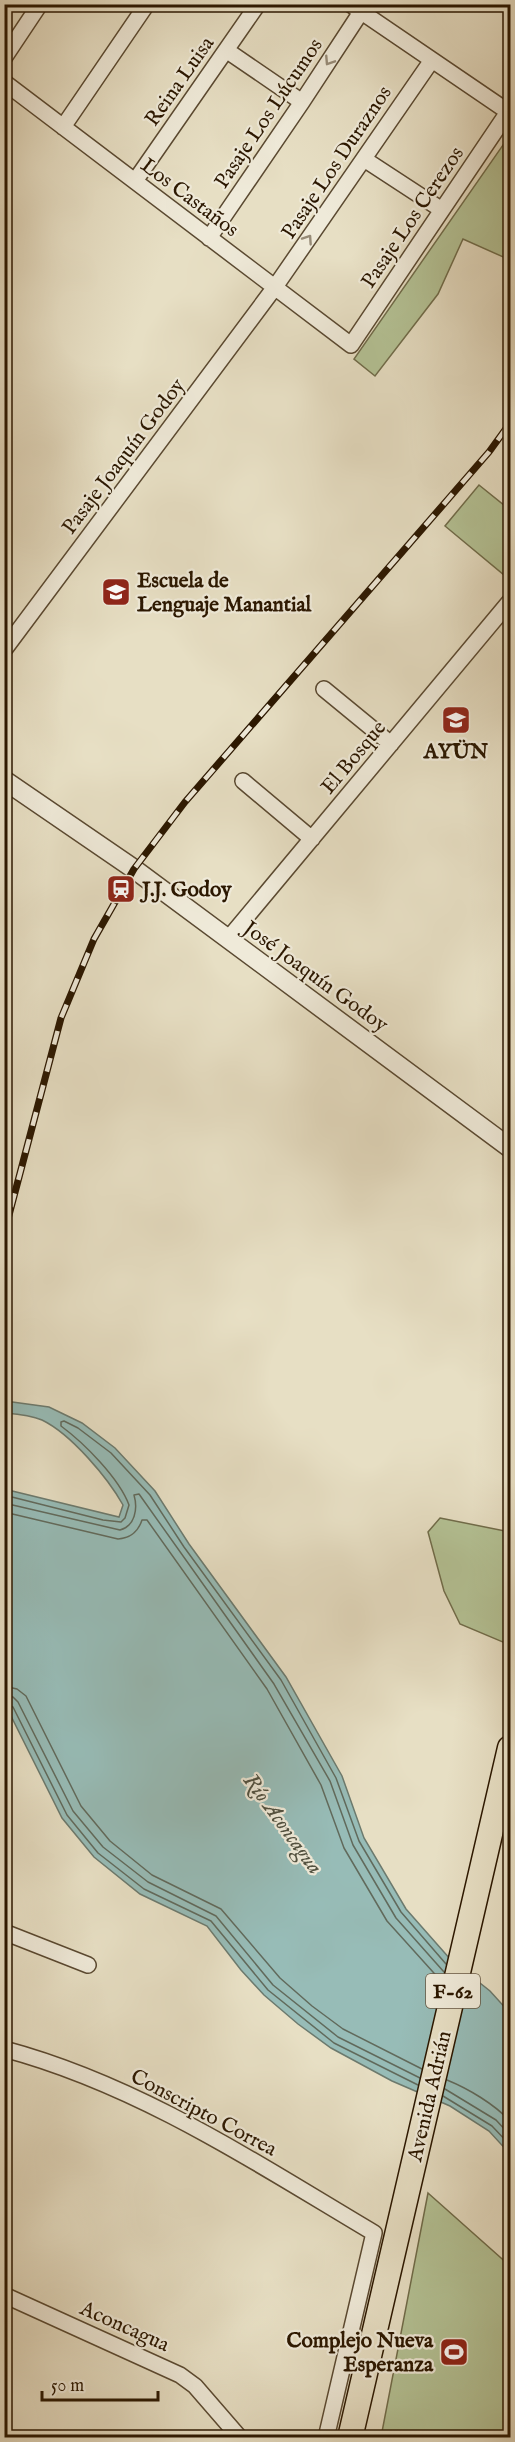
<svg xmlns="http://www.w3.org/2000/svg" width="515" height="2442" font-family="'IM FELL English',serif">
<style>
.green{fill:#b4c295;stroke:#706c4a;stroke-width:1.5}
.water{fill:#97bcb7;stroke:#6c7a6e;stroke-width:1.5}
.lines{fill:none;stroke-linecap:round;stroke-linejoin:round}
.shore{stroke:#616a5c;stroke-width:1.5}
.minor-casing{stroke:#5a4931;stroke-width:18}
.tertiary-casing{stroke:#5a4931;stroke-width:21}
.primary-casing{stroke:#2b1700;stroke-width:27}
.minor{stroke:#efead9;stroke-width:15}
.tertiary{stroke:#efead9;stroke-width:18}
.primary{stroke:#e7dfc4;stroke-width:24}
.rail-casing{stroke:#2b1700;stroke-width:7}
.rail{stroke:#efead9;stroke-width:4.5;stroke-dasharray:14;stroke-linecap:butt}
.oneway{stroke:#978b77}
.labels{text-anchor:middle;stroke-width:4.5;stroke-linejoin:round;paint-order:stroke}
.shield{fill:#efead9;stroke:#665641;stroke-width:1.5}
.shield-label{font-size:20px;font-weight:bold;fill:#2b1700}
.street-label{font-size:21px;fill:#2b1700;stroke:#efead9}
.poi-label{font-size:21px;font-weight:bold;fill:#2b1700;stroke:#efead9;text-anchor:start}
.water-label{font-size:22px;font-style:italic;fill:#515140;stroke:#efead9}
</style>
<rect width="100%" height="100%" fill="#e7dfc4"/>
<filter id="stains"><feTurbulence type="fractalNoise" baseFrequency=".00333" numOctaves="4"/><feColorMatrix values="0 0 0 0 .2 0 0 0 0 .09 0 0 0 0 .02 0 0 0 .5 -.17"/></filter>
<radialGradient id="worn" r=".72"><stop offset=".6" stop-color="#630" stop-opacity="0"/><stop offset="1" stop-color="#630" stop-opacity=".3"/></radialGradient>
<path class="green" d="M 510,135 L 510,260 L 463,239 L 438,294 L 375,376 L 354,359 Z
M 479,485 L 510,510 L 510,580 L 445,526 Z
M 440,1518 L 510,1532 L 510,1645 L 460,1624 L 444,1591 L 428,1532 Z
M 428,2193 L 510,2266 L 510,2437 L 381,2437 Z"/>
<path class="water" d="M 5,1401 L 49,1407 L 82,1423 L 115,1448 L 155,1491 L 189,1544 L 286,1677 L 342,1776 L 364,1838 L 406,1909 L 451,1960 L 490,1991 L 510,2013 L 510,2154 L 489,2131 L 450,2106 L 392,2081 L 331,2048 L 298,2024 L 264,1995 L 241,1970 L 207,1926 L 140,1894 L 94,1857 L 62,1818 L 5,1704 L 4,1489 L 119,1517 L 123,1505 C 108,1478 71,1434 42,1420 C 30,1415 17,1414 5,1413 Z"/>
<g class="lines">
<path class="shore" d="M 4,1495 L 103,1520 L 121,1522 L 125,1518 L 129,1505 C 119,1478 84,1443 61,1426 L 61,1422 L 64,1421 L 78,1428 L 111,1453 L 150,1495 L 184,1547 L 281,1680 L 336,1778 L 359,1841 L 401,1912 L 446,1964
M 4,1503 L 120,1530 C 135,1526 138,1509 134,1495 L 139,1494 L 274,1684 L 330,1781 L 353,1845 L 396,1918 L 444,1972
M 4,1512 L 118,1539 C 131,1538 138,1532 142,1520 L 147,1520 L 267,1689 L 321,1785 L 344,1848 L 387,1921 L 442,1982
M 4,1686 L 17,1689 L 26,1696 L 81,1806 L 110,1841 L 152,1875 L 221,1909 L 280,1978 L 312,2006 L 343,2029 L 422,2069
M 4,1695 L 13,1697 L 18,1702 L 73,1811 L 103,1847 L 148,1882 L 216,1916 L 273,1985 L 338,2037 L 420,2078
M 4,1703 L 13,1707 L 67,1815 L 98,1853 L 144,1889 L 211,1921 L 268,1990 L 334,2043 L 418,2085
M 447,2080 C 469,2089 494,2104 510,2121
M 445,2089 L 496,2120 L 510,2135
M 443,2096 L 492,2126 L 510,2145"/>
<g class="minor-casing">
<path id="minor" d="M 350,4 L 510,113
M 226,50 L 302,102
M 4,58 L 40,4
M 4,82 L 351,345 L 508,112
M 63,127 L 147,4
M 364,159 L 442,210
M 135,181 L 258,4
M 209,238 L 302,102 L 361,12
M 4,650 L 275,287 L 432,60
M 324,689 L 391,744
M 243,781 L 312,839
M 228,939 L 510,601
M 4,1932 L 88,1965
M 4,2049 C 139,2085 256,2163 374,2233 L 326,2438
M 4,2295 L 180,2375 L 195,2386 L 240,2438"/>
</g>
<g class="tertiary-casing">
<path id="tertiary" d="M 4,780 L 134,869 L 510,1148"/>
</g>
<g class="primary-casing">
<path id="primary" d="M 350,2438 L 510,1748"/>
</g>
<use href="#minor" class="minor"/>
<use href="#tertiary" class="tertiary"/>
<use href="#primary" class="primary"/>
<g class="rail-casing">
<path id="rail" d="M 4,1234 L 61,1018 L 94,939 L 134,869 L 185,802 L 489,452 L 510,423"/>
</g>
<use href="#rail" class="rail"/>
</g>
<defs><path id="oneway-chevron" d="M-2-3.5L2.5 0L-2 3.5" fill="none" stroke-width="1.6" stroke-linecap="round" stroke-linejoin="round" transform="scale(1.5)"/></defs>
<g class="oneway">
<use href="#oneway-chevron" transform="translate(329 61) rotate(123)"/>
<use href="#oneway-chevron" transform="translate(308 239) rotate(-56)"/>
</g>
<defs>
<g id="school-square" transform="scale(1.5)"><rect x="-9" y="-9" width="18" height="18" rx="4" fill="#8f2418" stroke="#efead9"/><path d="M0-5L7-2L0 1L-7-2ZM-4 1L0 2.5L4 1V4Q0 6-4 4Z" fill="#fff"/></g>
<g id="station-square" transform="scale(1.5)"><rect x="-9" y="-9" width="18" height="18" rx="4" fill="#8f2418" stroke="#efead9"/><path d="M-3-6H3Q5-6 5-4V2Q5 4 3 4L4.5 6H3L1.5 4h-3L-3 6H-4.5L-3 4Q-5 4-5 2V-4Q-5-6-3-6ZM-3.5-4v3h7v-3ZM-3.5 1v1.5H-2V1ZM2 1v1.5H3.5V1Z" fill="#fff"/></g>
<g id="stadium-square" transform="scale(1.5)"><rect x="-9" y="-9" width="18" height="18" rx="4" fill="#8f2418" stroke="#efead9"/><path d="M0-5a6.5 5 0 1 0 0 10a6.5 5 0 1 0 0-10ZM-3.5-1.8h7v3.6h-7Z" fill="#fff"/></g>
</defs>
<g fill-rule="evenodd">
<use href="#school-square" x="116" y="592"/>
<use href="#school-square" x="456" y="720"/>
<use href="#station-square" x="121" y="889"/>
<use href="#stadium-square" x="454" y="2352"/>
</g>
<g class="labels">
<rect class="shield" x="426" y="1974" width="54" height="34" rx="4.5"/>
<g class="shield-label">
<text x="453" y="1998">F-62</text>
</g>
<g class="street-label">
<text transform="translate(179 81) rotate(-55)" y="7">Reina Luisa</text>
<text transform="translate(268 113) rotate(-56)" y="7">Pasaje Los Lúcumos</text>
<text transform="translate(336 162) rotate(-56)" y="7">Pasaje Los Duraznos</text>
<text transform="translate(190 197) rotate(37)" y="7">Los Castaños</text>
<text transform="translate(412 217) rotate(-56)" y="7">Pasaje Los Cerezos</text>
<text transform="translate(123 456) rotate(-53)" y="7">Pasaje Joaquín Godoy</text>
<text transform="translate(353 757) rotate(-50)" y="7">El Bosque</text>
<text transform="translate(316 976) rotate(36)" y="7">José Joaquín Godoy</text>
<text transform="translate(429 2096) rotate(-77)" y="7">Avenida Adrián</text>
<text transform="translate(204 2112) rotate(28)" y="7">Conscripto Correa</text>
<text transform="translate(125 2326) rotate(24)" y="7">Aconcagua</text>
</g>
<g class="poi-label">
<text x="137" y="587">Escuela de<tspan x="137" dy="24">Lenguaje Manantial</tspan></text>
<text x="456" y="758" text-anchor="middle">AYÜN</text>
<text x="142" y="896">J.J. Godoy</text>
<text x="433" y="2347" text-anchor="end">Complejo Nueva<tspan x="433" dy="24">Esperanza</tspan></text>
</g>
<g class="water-label">
<text transform="translate(284 1823) rotate(54)" y="8">Río Aconcagua</text>
</g>
</g>
<rect width="515" height="2442" fill="none" stroke="#e7dfc4" stroke-width="24"/>
<rect x="6" y="6" width="503" height="2430" fill="none" stroke="#2b1700" stroke-width="3"/>
<rect x="12" y="12" width="491" height="2418" fill="none" stroke="#2b1700" stroke-width="1.5"/>
<path d="M42 2391v9h116v-9" fill="none" stroke="#2b1700" stroke-width="3"/>
<text x="51" y="2391" font-size="18" fill="#2b1700" stroke="#efead9" stroke-width="4.5" paint-order="stroke">50 m</text>
<rect width="100%" height="100%" filter="url(#stains)"/>
<rect width="100%" height="100%" fill="url(#worn)"/>
</svg>
